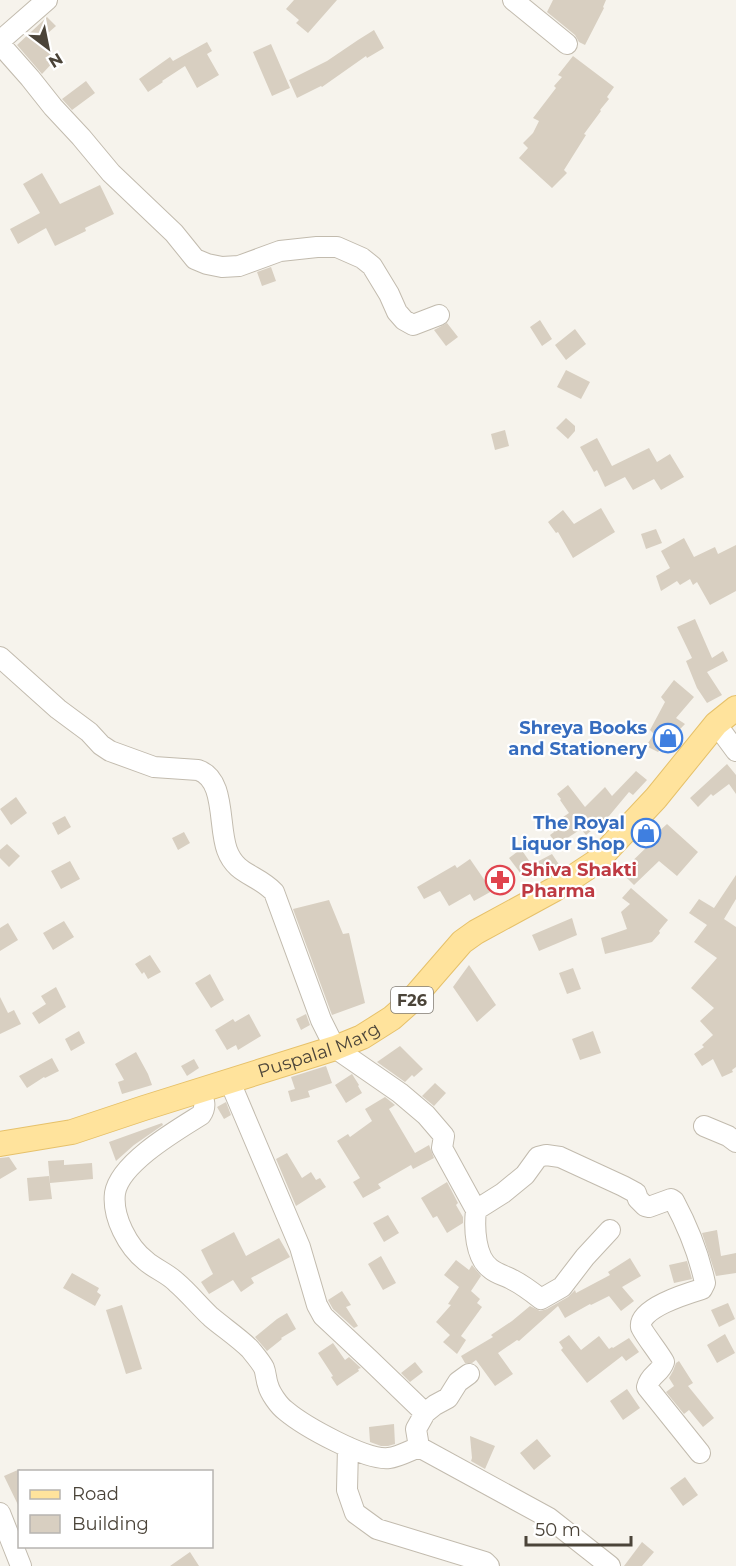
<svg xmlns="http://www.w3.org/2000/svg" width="736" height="1566" font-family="Montserrat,sans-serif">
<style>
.building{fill:#d8cfc1}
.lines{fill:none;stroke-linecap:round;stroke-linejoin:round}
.minor-casing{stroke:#c2bbae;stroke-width:22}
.major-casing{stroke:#e6c16a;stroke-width:26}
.minor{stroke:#fff;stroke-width:20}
.major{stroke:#ffe39c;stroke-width:24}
.labels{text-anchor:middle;stroke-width:4.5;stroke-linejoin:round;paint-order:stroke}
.shield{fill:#fff;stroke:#817c74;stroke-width:1.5}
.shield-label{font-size:16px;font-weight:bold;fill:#4b4439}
.shop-label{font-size:18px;font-weight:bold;fill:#366cbe;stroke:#fff;text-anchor:end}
.health-label{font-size:18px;font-weight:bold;fill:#be3a42;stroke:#fff;text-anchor:start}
.street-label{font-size:18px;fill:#4b4439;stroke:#fff}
</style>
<rect width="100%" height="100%" fill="#f6f3ec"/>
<path class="building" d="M 294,0 L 337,0 L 308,33 L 296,23 L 299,20 L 286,9 Z
M 553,0 L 606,0 L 603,7 L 604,8 L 585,45 L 579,42 L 575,35 L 547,12 Z
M 47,17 L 56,26 L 40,40 L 58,57 L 42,74 L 17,45 Z
M 374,30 L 384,48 L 367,58 L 366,56 L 322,87 L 321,86 L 297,98 L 289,80 L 327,61 L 358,40 Z
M 207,42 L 212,51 L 207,54 L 219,75 L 197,88 L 185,66 L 162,81 L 163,82 L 148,92 L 139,79 L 170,57 L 173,61 Z
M 271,44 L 290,88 L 272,96 L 253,52 Z
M 573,56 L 614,87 L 607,97 L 609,99 L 600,110 L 601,111 L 584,134 L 586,135 L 564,170 L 567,173 L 552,188 L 519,158 L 528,148 L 523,143 L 533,133 L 539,121 L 533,118 L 556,88 L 554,86 L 562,77 L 558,75 Z
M 86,81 L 95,93 L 72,110 L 62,99 Z
M 42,173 L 60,204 L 100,185 L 114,214 L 85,228 L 86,231 L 55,246 L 46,228 L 18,244 L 10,229 L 40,213 L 23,184 Z
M 271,267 L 276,281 L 262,286 L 257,272 Z
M 540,320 L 552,339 L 542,346 L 530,327 Z
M 447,323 L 458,337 L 446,346 L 434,330 Z
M 575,329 L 586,344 L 566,360 L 555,345 Z
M 566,370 L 590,382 L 581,399 L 557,387 Z
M 566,418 L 575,426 L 575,431 L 568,439 L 556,428 Z
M 505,430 L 509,446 L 495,450 L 491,434 Z
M 597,438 L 612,466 L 649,448 L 657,462 L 670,454 L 684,477 L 661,490 L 654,479 L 633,490 L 625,477 L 605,487 L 597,470 L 594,472 L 580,447 Z
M 601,508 L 615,532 L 573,558 L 558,532 L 556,533 L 548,522 L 563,510 L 574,524 Z
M 656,529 L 662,543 L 646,549 L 641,534 Z
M 684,538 L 694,557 L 715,547 L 718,554 L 736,545 L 736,591 L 710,605 L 697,582 L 693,585 L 690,579 L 680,585 L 677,581 L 661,591 L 656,576 L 670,568 L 661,551 Z
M 695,619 L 712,658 L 723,651 L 728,661 L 707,672 L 722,695 L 707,703 L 697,688 L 686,661 L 692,658 L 677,627 Z
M 674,680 L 694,697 L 676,718 L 685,724 L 658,752 L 646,746 L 654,734 L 650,730 L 665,702 L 661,697 Z
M 727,764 L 736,775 L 736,794 L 729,784 L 713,796 L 711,794 L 698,807 L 690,798 Z
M 636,771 L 647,780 L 633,795 L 629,792 L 609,816 L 586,835 L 581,829 L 557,845 L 550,835 L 554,832 L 550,826 L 569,813 L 560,800 L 561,799 L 557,794 L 568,785 L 585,807 L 605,787 L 612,796 Z
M 16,797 L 27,813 L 11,825 L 0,809 Z
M 65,816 L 71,827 L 58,835 L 52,823 Z
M 667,824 L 698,852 L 677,876 L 659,861 L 634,885 L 621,872 L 652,842 L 641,835 L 651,825 L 656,834 Z
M 184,832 L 190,843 L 178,850 L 172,838 Z
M 7,844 L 20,856 L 9,867 L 0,858 L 0,850 Z
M 521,849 L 532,865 L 521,874 L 509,858 Z
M 552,854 L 560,866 L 543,876 L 535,863 Z
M 470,859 L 492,891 L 474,901 L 470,894 L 449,906 L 440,891 L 424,899 L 417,887 L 455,865 L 457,868 Z
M 70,861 L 80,879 L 61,889 L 51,871 Z
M 736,875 L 736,899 L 724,919 L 736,927 L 736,1067 L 732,1070 L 733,1072 L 722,1077 L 713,1059 L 702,1066 L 694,1054 L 704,1047 L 702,1045 L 713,1035 L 700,1021 L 714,1008 L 691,988 L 717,958 L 694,942 L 707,925 L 689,913 L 699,899 L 714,908 Z
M 631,888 L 668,920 L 659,931 L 660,933 L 652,942 L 605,954 L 601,938 L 627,929 L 621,912 L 630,904 L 622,898 Z
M 329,900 L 343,934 L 349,933 L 365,1003 L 332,1015 L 293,909 Z
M 572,918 L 577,935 L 539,951 L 532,935 Z
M 64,921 L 74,937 L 53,950 L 43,933 Z
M 8,923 L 18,940 L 0,951 L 0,928 Z
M 150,955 L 161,972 L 148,979 L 144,972 L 142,974 L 135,964 Z
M 469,965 L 496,1005 L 477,1022 L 453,987 Z
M 573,968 L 581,989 L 567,994 L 559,973 Z
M 210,974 L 224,1000 L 211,1008 L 195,983 Z
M 56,987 L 66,1007 L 39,1024 L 32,1013 L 46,1004 L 41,996 Z
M 0,997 L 8,1013 L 14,1010 L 21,1024 L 0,1034 Z
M 249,1014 L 261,1036 L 238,1050 L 236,1045 L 227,1050 L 215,1030 L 233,1019 L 235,1022 Z
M 306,1014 L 310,1025 L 301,1030 L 296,1019 Z
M 79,1031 L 85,1043 L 71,1051 L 65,1039 Z
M 593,1031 L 601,1053 L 580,1060 L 572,1039 Z
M 400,1046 L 423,1069 L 414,1077 L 412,1075 L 405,1082 L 377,1062 Z
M 136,1052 L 148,1074 L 152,1085 L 122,1094 L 118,1082 L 124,1080 L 115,1064 Z
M 52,1058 L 59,1071 L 45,1078 L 44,1077 L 27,1088 L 19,1076 Z
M 194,1059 L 199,1068 L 187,1076 L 181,1066 Z
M 326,1066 L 332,1083 L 308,1091 L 310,1097 L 291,1102 L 288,1091 L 295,1089 L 291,1077 Z
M 352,1074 L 359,1085 L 358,1086 L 362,1093 L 346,1103 L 335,1085 Z
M 435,1083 L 446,1093 L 434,1106 L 422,1096 Z
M 385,1097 L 395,1105 L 389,1109 L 415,1153 L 429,1145 L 434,1158 L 413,1169 L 411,1165 L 378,1184 L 381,1188 L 363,1198 L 353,1182 L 360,1178 L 337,1141 L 348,1134 L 350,1137 L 372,1121 L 365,1109 Z
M 226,1102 L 231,1115 L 224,1119 L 217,1107 Z
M 162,1123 L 163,1125 L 134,1145 L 116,1161 L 109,1142 Z
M 287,1153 L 302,1178 L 311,1172 L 316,1180 L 320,1178 L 326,1187 L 296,1206 L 276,1159 Z
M 9,1157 L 17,1169 L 0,1179 L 0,1158 Z
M 64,1160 L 64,1165 L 92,1163 L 93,1179 L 50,1183 L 48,1161 Z
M 49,1176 L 52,1199 L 29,1201 L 27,1178 Z
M 447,1182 L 458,1203 L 456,1205 L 463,1217 L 463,1223 L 447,1233 L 437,1216 L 433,1218 L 421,1198 Z
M 388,1215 L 399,1233 L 384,1242 L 373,1223 Z
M 717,1230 L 721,1256 L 736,1253 L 736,1273 L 716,1276 L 702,1233 Z
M 234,1232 L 246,1256 L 279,1238 L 290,1257 L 251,1278 L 254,1283 L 241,1292 L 233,1280 L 209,1294 L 201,1282 L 213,1274 L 201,1250 Z
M 381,1256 L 396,1283 L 383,1290 L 368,1264 Z
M 630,1258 L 641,1276 L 622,1287 L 634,1301 L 621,1311 L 609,1296 L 591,1305 L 590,1304 L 565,1318 L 558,1306 L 519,1341 L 517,1340 L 498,1353 L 513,1374 L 495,1386 L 476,1360 L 472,1363 L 465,1363 L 461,1356 L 493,1337 L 491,1335 L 512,1321 L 530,1306 L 540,1311 L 547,1309 L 568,1297 L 575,1290 L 576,1293 L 610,1275 L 608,1272 Z
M 456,1260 L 469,1270 L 472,1265 L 481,1276 L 471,1291 L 480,1299 L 477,1303 L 482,1307 L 461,1336 L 466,1340 L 457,1354 L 443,1342 L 450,1335 L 436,1322 L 451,1305 L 448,1304 L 459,1287 L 444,1275 Z
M 687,1261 L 692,1279 L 674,1283 L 669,1265 Z
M 72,1273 L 99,1288 L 97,1292 L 101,1295 L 95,1306 L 63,1288 Z
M 342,1291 L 351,1305 L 346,1307 L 358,1326 L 354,1328 L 333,1309 L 328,1300 Z
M 728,1303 L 735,1319 L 719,1327 L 711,1310 Z
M 122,1305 L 142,1369 L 126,1374 L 106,1310 Z
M 287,1313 L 296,1329 L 281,1338 L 282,1339 L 267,1351 L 255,1337 L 277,1319 Z
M 725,1334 L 735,1353 L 717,1363 L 707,1345 Z
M 569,1335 L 581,1350 L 599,1336 L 609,1349 L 612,1347 L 613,1348 L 629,1338 L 639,1352 L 626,1361 L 622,1356 L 587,1383 L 561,1350 L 563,1348 L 559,1342 Z
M 333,1343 L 345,1360 L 349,1357 L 361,1368 L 358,1369 L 359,1371 L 337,1386 L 331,1377 L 333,1376 L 318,1353 Z
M 679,1361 L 693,1383 L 688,1386 L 714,1418 L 703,1427 L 689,1410 L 684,1414 L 666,1392 L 674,1386 L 669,1378 L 673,1371 L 676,1363 Z
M 415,1362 L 423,1372 L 410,1382 L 401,1373 Z
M 627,1389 L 640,1408 L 623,1420 L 610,1401 Z
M 394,1424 L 395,1444 L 388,1446 L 381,1446 L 370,1442 L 369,1427 Z
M 470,1436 L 495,1446 L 485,1469 L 471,1461 L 472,1458 Z
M 537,1439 L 551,1456 L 534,1470 L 520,1453 Z
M 20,1469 L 20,1509 L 4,1476 Z
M 685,1477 L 698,1495 L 683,1506 L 670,1488 Z
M 642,1542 L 654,1552 L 642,1566 L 624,1566 Z
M 190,1552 L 199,1566 L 170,1566 Z"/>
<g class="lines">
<g class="minor-casing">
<path id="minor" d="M 513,0 L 567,44
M 0,41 L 47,0
M 0,44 L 30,78 L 53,107 L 81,137 L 111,173 L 174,233 L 195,259 L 207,264 L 222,267 L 239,266 L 280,251 L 317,247 L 337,247 L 362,258 L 372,266 L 389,294 L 397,312 L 404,320 L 413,325 L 439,315
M 0,657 L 58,709 L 89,732 L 101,745 L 110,751 L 154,767 L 198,770 C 226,779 218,826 227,850 C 236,875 257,874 274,892 L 321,1020 L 335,1048 L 400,1093 L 426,1115 L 444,1136 L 442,1148 L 476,1210 C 474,1228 475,1258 491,1269 C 497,1274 506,1276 513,1280 C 523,1285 532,1292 541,1299 L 562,1287 L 585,1257 L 610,1230
M 716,724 L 736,751
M 230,1082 L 300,1247 L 317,1305 L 323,1316 L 369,1359 L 425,1413 L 416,1429 L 419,1447 L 549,1518 L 610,1566
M 200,1090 C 204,1100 207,1106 201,1115 C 177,1130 120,1163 115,1193 C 112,1217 128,1247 146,1261 C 155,1269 167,1273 176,1282 C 189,1293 199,1306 211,1317 C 224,1328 239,1338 250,1349 C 254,1354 261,1362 264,1368 C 266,1373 266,1380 268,1385 C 270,1393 279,1406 286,1411 C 304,1426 366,1461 389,1458 C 398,1457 409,1451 419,1447
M 704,1126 L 728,1136 L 736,1142
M 476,1210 L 503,1193 L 525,1175 L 538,1157 L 546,1155 L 560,1157 L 623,1186 L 636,1193 L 638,1199 L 645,1206 L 649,1207 L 671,1199 L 674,1201 C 688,1227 699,1255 705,1283 L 702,1289 C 689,1293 638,1308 641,1327 C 643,1333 660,1354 664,1362 C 660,1374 650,1374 647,1387 L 700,1453
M 425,1413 L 435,1405 L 448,1398 L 458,1382 L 469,1374
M 348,1447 L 347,1490 L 355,1513 L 377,1529 L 485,1562 L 489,1566
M 0,1513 L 21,1566"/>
</g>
<g class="major-casing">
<g id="major">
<path id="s1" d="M 0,1144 L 72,1132 L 144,1108 L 335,1048 L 362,1037 L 392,1018 L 410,1002 L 462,942 L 476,932 L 555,889 L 596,862 L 656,798 L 716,724 L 736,708"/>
</g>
</g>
<use href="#minor" class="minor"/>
<use href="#major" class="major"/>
</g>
<defs>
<g id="shop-ring" transform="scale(1.5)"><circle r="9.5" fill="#fff" stroke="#3f7fe0" stroke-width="1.5"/><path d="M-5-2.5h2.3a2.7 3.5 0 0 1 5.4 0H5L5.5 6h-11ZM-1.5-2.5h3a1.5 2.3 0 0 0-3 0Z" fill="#3f7fe0"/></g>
<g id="pharmacy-ring" transform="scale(1.5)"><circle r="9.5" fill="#fff" stroke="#e0444e" stroke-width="1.5"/><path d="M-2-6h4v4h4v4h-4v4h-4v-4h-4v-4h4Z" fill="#e0444e"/></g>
</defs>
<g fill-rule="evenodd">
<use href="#shop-ring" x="668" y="738"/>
<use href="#shop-ring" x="646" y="833"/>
<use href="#pharmacy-ring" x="500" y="880"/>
</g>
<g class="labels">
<rect class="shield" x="391" y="987" width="42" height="26" rx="4.5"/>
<g class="shield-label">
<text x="412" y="1006">F26</text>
</g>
<g class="shop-label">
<text x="647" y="734">Shreya Books<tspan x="647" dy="21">and Stationery</tspan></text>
<text x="625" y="829">The Royal<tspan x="625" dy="21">Liquor Shop</tspan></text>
</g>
<g class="health-label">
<text x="521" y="876">Shiva Shakti<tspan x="521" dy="21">Pharma</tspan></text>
</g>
<g class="street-label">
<text dy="6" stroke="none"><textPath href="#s1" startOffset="333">Puspalal Marg</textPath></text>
</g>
</g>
<rect x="18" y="1470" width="195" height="78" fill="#ffffff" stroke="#b7b4b0" stroke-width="1.5"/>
<rect x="30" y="1490" width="30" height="9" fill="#ffe39c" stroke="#b7b4b0" stroke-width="1.5"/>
<text x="72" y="1500" font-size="18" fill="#4b4439">Road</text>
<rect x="30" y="1515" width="30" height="18" fill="#d8cfc1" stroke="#b7b4b0" stroke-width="1.5"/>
<text x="72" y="1530" font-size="18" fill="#4b4439">Building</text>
<g transform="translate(48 48) rotate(148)" stroke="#ffffff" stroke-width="4.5" paint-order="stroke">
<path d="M0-4.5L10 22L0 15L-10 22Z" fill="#4b4439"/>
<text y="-9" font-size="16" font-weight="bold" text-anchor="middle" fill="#4b4439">N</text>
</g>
<path d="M526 1536v9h105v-9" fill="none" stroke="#4b4439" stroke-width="3"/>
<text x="535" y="1536" font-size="18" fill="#4b4439" stroke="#ffffff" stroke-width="4.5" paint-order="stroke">50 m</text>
</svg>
